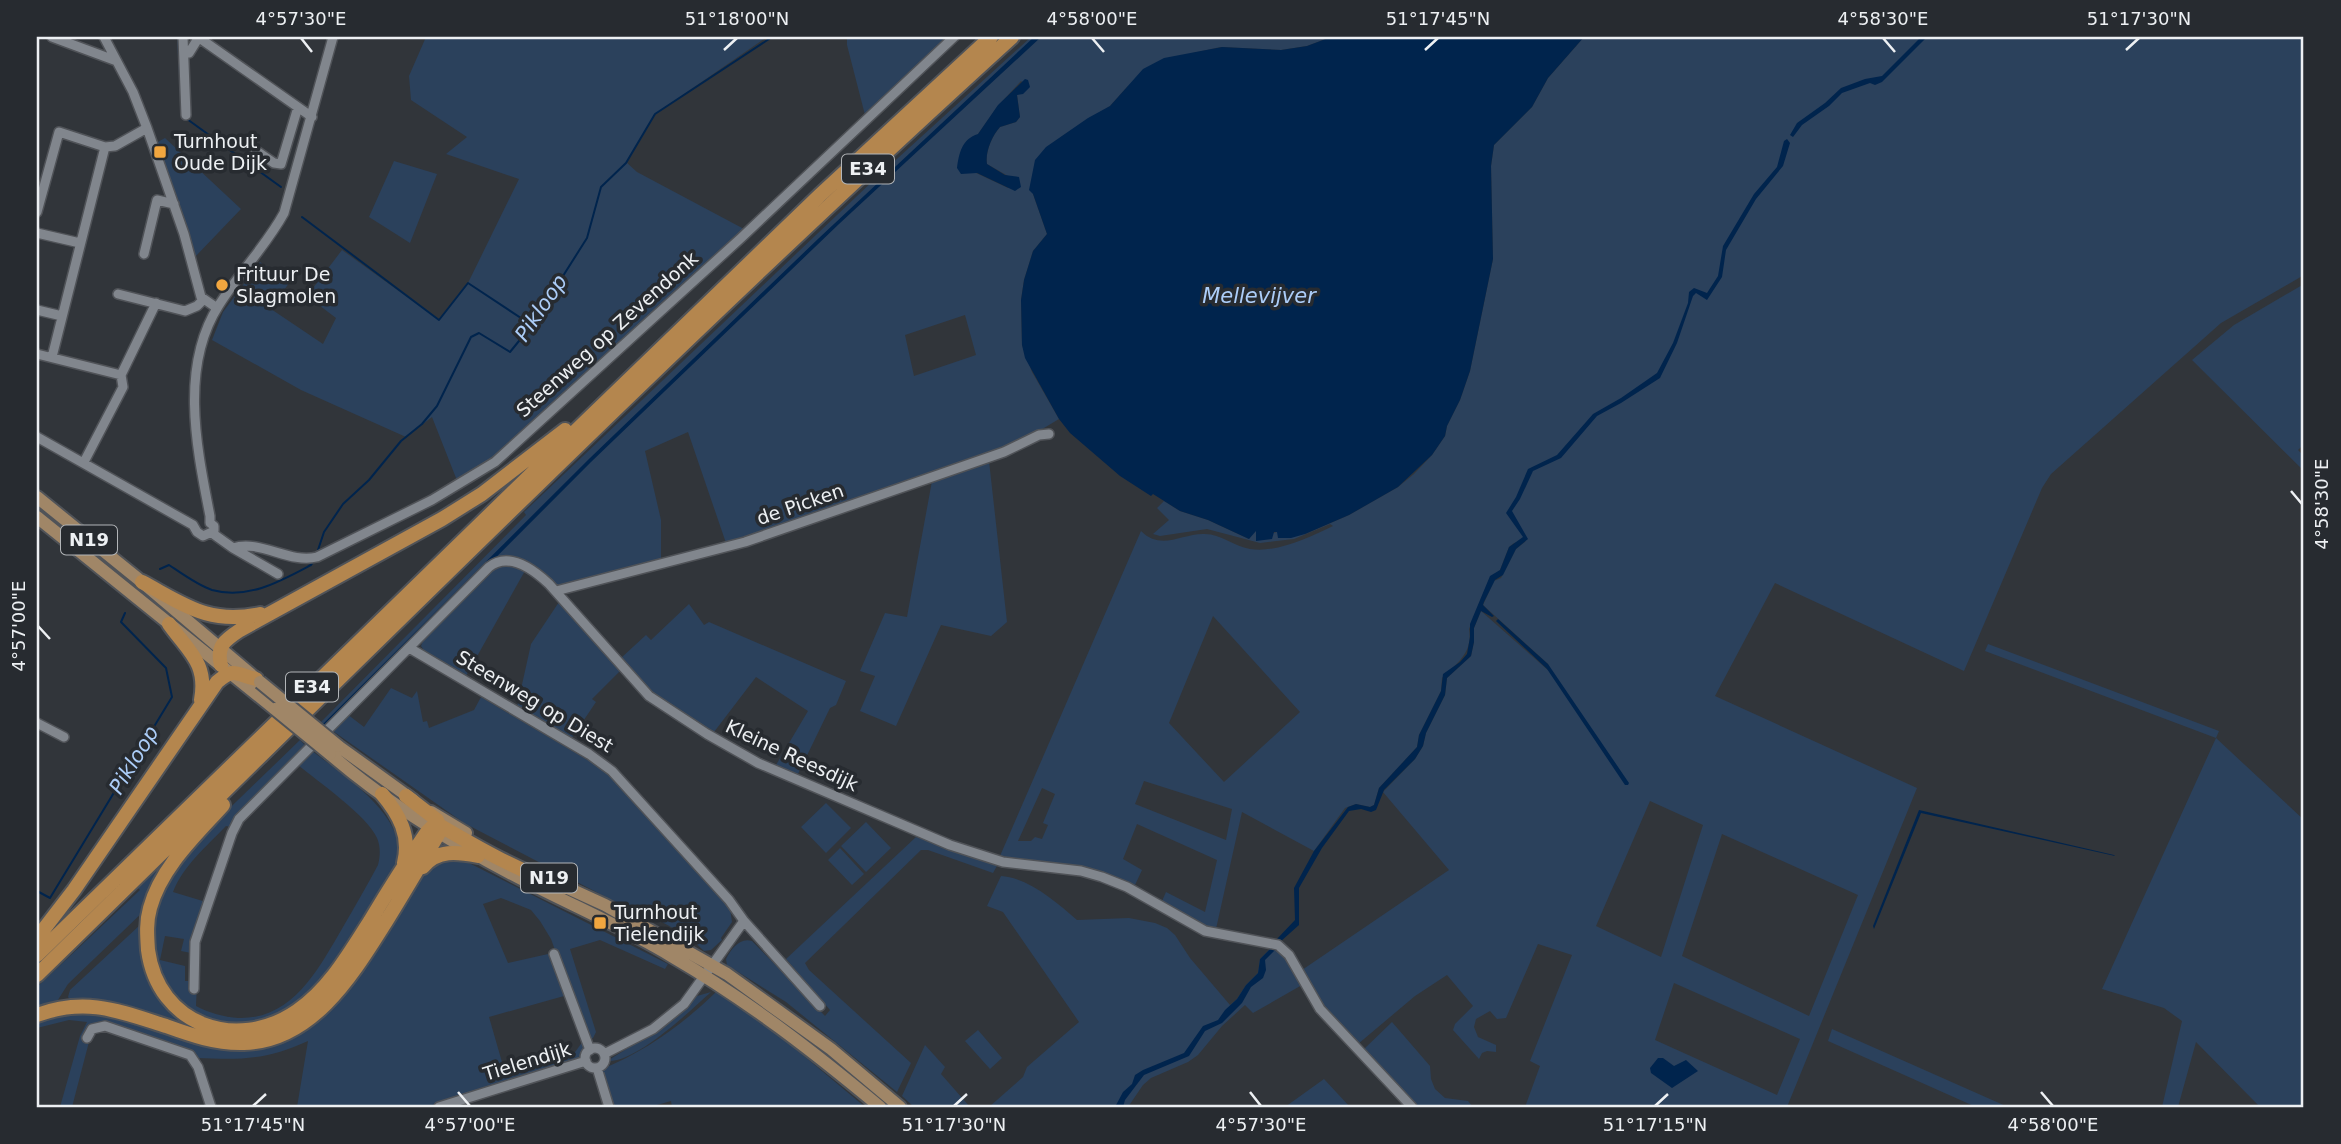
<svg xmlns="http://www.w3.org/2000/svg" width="2341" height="1144" font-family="'DejaVu Sans',sans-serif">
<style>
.green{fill:#2b415c;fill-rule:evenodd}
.water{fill:#00244d}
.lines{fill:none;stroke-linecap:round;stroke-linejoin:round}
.stream{stroke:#00244d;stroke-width:2}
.minor-casing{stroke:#505358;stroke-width:12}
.major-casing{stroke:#505358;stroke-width:16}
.highway-casing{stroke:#505358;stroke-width:18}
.minor{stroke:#81868d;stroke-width:9}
.major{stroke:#a08667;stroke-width:12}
.highway{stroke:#b4864e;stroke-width:14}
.major-bridge-casing{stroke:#505358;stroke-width:16;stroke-linecap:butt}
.major-bridge{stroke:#a08667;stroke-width:12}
.ticks{fill:none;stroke:#edf0f3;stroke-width:2.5}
.poi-dot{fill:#f1a63f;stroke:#272b30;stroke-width:2.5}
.labels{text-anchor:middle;stroke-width:7;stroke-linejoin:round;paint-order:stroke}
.shield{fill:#272b30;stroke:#b2b5b8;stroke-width:2}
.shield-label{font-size:18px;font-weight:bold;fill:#edf0f3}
.poi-label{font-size:19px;fill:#edf0f3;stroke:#272b30;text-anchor:start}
.street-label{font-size:19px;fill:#edf0f3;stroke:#272b30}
.water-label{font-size:21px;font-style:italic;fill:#accdf8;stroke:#272b30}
.neatline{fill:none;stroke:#edf0f3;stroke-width:2.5}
.ticks-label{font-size:18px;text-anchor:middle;fill:#edf0f3}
</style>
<rect width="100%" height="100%" fill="#31353a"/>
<path class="green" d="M 426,37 L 767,37 L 655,114 L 626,162 L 637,172 L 744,229 L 502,452 L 458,483 L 432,417 L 406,437 L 301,390 L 212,340 L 223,312 L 260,262 L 289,283 L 271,309 L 323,344 L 336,318 L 307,296 L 342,250 L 439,320 L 468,283 L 519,179 L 446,154 L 467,137 L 411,100 L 409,76 Z
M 847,37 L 948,37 L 865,115 L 847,45 Z
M 1031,37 L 1331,37 L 1307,46 L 1281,50 L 1221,47 L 1193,53 L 1127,87 L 1110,106 L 1061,137 L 1033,194 L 1047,234 L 1033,251 L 1024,280 L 1021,300 L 1022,345 L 1032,372 L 1059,419 L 1019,443 L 726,543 L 688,432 L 645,451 L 661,520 L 661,562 L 558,586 C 538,576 516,550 493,559 L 327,727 L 321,722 L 526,515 L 524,512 L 876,178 ZM 1021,81 L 1029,87 L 1017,95 L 1020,117 L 1016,122 L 1000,127 C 992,136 985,152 987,164 L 1008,176 L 1008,188 L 974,172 L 978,134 L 998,106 ZM 965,315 L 976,355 L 914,376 L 905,335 Z
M 1584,37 L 2304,37 L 2304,275 L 2221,323 L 2051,474 L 2042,488 L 1964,671 L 1775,583 L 1715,696 L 1917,788 L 1787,1107 L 1525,1107 L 1540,1066 L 1530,1061 L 1572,955 L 1538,944 L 1506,1018 L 1497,1019 L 1490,1011 L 1476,1019 L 1474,1027 L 1478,1037 L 1496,1045 L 1496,1052 L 1487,1051 L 1482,1053 L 1479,1059 L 1453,1030 L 1455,1024 L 1473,1006 L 1447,975 L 1415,996 L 1358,1044 L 1320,1003 L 1302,970 L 1449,870 L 1383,792 L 1415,759 L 1423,746 L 1426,733 L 1445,695 L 1447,678 L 1471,656 L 1474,642 L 1474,628 L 1481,611 L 1550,672 L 1548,664 L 1483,605 L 1494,581 L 1501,578 L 1516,549 L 1526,541 L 1514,543 L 1509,547 L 1500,570 L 1489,580 L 1469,629 C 1473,653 1457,663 1442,678 L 1441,691 L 1419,735 L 1417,747 L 1379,788 L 1374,805 L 1370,807 L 1356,804 L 1345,808 L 1314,851 L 1242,812 L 1216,929 L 1201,924 L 1162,901 L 1166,892 L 1205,912 L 1217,860 L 1137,824 L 1123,859 L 1142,870 L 1135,885 L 1090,869 L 1000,856 L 1141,531 C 1161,551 1181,534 1203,534 C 1220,533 1233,546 1250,549 C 1277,553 1308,538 1333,526 L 1330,524 L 1294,539 L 1260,543 L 1207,529 L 1160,536 L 1153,534 L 1169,520 L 1157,508 L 1164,501 L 1180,511 L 1208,520 L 1249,539 L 1254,530 L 1256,531 L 1256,538 L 1277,532 L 1305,534 L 1349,515 L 1398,487 L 1414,474 L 1432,455 L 1445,436 L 1447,426 L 1460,400 L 1470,371 L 1493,259 L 1491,166 L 1494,145 L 1532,107 L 1548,78 ZM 1213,616 L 1300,712 L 1224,782 L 1169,723 ZM 1144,781 L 1232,809 L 1226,840 L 1135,804 ZM 1042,788 L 1055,794 L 1043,823 L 1048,825 L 1042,839 L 1035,837 L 1031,841 L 1018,841 ZM 1650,801 L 1703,825 L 1661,957 L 1596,926 ZM 1722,834 L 1858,895 L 1809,1016 L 1682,956 ZM 1674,983 L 1800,1039 L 1777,1095 L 1655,1040 Z
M 165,138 L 241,209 L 195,257 L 156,143 Z
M 394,161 L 437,174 L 410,243 L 369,217 Z
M 2304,284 L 2304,444 L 2298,450 L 2304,456 L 2304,471 L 2192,360 L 2234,325 Z
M 989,461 L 1007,622 L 991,636 L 941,625 L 896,726 L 860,711 L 875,676 L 860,671 L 885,613 L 907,617 L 932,481 Z
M 501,563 L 526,569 L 466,676 L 427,655 L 421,646 L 423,641 L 492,568 Z
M 559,602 L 620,671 L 592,699 L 596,702 L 571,739 L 517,707 L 531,644 Z
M 689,604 L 704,625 L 709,622 L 846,681 L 836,705 L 830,708 L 798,774 L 776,765 L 808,711 L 756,677 L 714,732 L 656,697 L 621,658 L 646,635 L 651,640 Z
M 1988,644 L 2219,731 L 2216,738 L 2304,820 L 2304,1107 L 2260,1107 L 2196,1042 L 2178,1107 L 2162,1107 L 2182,1021 L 2164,1008 L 2102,989 L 2216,738 L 1985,651 Z
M 391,688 L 412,698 L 417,691 L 423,722 L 427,721 L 429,728 L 474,710 L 481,697 L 613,775 L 730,908 L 732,922 L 721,938 L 722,940 L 711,950 L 704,951 L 689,937 L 662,922 L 642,916 L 464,823 L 330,729 L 347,714 L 364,727 Z
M 300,740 L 306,746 L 231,827 L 226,826 C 207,846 183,866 173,892 L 206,902 L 191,953 L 181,951 L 184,939 L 165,936 L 160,960 L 185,966 L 185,981 L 197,981 L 196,1006 C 209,1013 224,1017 238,1018 C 293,1020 319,968 343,927 C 355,906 367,886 378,865 C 380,857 381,847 377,838 C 368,816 317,781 297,764 L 311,750 C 340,773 409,816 398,862 L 322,979 L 311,992 L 284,1013 L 235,1028 L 201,1019 L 172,997 L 157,967 L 153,927 L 164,889 L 172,874 L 204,833 Z
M 826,803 L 851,828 L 826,853 L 801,827 Z
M 866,822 L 891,848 L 866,872 L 841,846 Z
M 431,837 L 357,956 L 310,1011 L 276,1032 L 232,1039 L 71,1001 L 68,997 L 70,990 L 140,925 L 146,966 L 200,1028 L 293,1019 Z
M 916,837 L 998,864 L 993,873 L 928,850 L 921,850 L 805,963 L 809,970 L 911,1063 L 897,1092 L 786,1002 L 727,965 L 726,959 C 731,949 740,937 752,941 L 825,1016 L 830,1010 L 786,959 Z
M 840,848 L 864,874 L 852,885 L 828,860 Z
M 174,853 L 147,908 L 68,984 L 56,1003 L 37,1010 L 37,987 L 140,890 L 138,888 Z
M 449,859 L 463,860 L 477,867 L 668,964 L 665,969 L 600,940 L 570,949 L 596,1032 L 593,1038 L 588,1041 L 551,939 L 540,921 L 531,910 L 501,898 L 483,904 L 508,963 L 548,954 L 564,996 L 489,1017 L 506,1076 L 573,1055 L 583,1041 L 584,1051 L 576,1060 L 426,1107 L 297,1107 L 308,1041 C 266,1060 242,1060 197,1058 C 189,1048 116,1024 101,1021 L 93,1024 L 88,1030 L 90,1038 L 72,1107 L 60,1107 L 80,1036 L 87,1022 L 69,1020 L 37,1028 L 37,1020 L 94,1011 L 272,1045 L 369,961 L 425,873 L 433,865 Z
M 1001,876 C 1029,878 1056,902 1077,920 L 1129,918 L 1155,923 L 1167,928 L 1175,935 L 1190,958 L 1230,1005 L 1237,999 L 1246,985 L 1258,973 L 1260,959 L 1273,946 L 1287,958 L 1302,985 L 1253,1013 L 1245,1005 L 1222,1026 L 1198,1055 L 1188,1062 L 1151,1078 L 1143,1085 L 1128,1107 L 989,1107 L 1023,1077 L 1027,1067 L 1079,1022 L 1003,912 L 987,906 Z
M 711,992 C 691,1010 635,1064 607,1061 L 667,1024 L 697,996 Z
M 716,992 L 779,1035 L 865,1107 L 672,1107 L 671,1101 L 650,1107 L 614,1107 L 601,1074 L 602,1069 C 646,1051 682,1025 716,992 Z
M 1392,1022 L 1430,1066 L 1431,1079 L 1435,1089 L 1445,1098 L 1468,1101 L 1473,1107 L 1419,1107 L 1363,1050 Z
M 1832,1029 L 2008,1107 L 1976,1107 L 1828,1041 Z
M 978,1030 L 1002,1058 L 990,1069 L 965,1041 Z
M 925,1045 L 945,1067 L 941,1074 L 970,1107 L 914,1107 L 902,1096 Z
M 1324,1079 L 1350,1107 L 1285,1107 Z"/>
<path class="water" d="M 1034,37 L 1041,37 L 839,224 L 591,462 L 327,727 L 323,724 L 590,458 L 819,238 Z
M 1331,37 L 1584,37 L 1548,78 L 1532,107 L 1494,145 L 1491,166 L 1493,259 L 1470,371 L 1460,400 L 1447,426 L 1445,436 L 1432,455 L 1398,487 L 1349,515 L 1305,534 L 1291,538 L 1278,538 L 1277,532 L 1274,532 L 1272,539 L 1256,541 L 1256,531 L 1249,539 L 1208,520 L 1180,511 L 1153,494 L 1151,496 L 1120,476 L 1070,433 L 1059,419 L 1025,358 L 1022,345 L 1021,300 L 1024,280 L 1033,251 L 1047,234 L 1033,194 L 1029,190 L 1035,160 L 1046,147 L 1088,118 L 1110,106 L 1143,69 L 1164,58 L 1222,47 L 1281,50 L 1307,46 Z
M 1921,37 L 1927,37 L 1882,82 L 1875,85 L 1870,83 L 1842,93 L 1829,106 L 1802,125 L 1793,137 L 1790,135 L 1797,123 L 1825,103 L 1841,88 L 1865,79 L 1882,76 Z
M 1025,79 L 1028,80 L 1030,87 L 1023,94 L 1017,95 L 1020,117 L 1016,122 L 1000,127 C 992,136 985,152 987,164 L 1005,175 L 1019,177 L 1021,187 L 1015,191 L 977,173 L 961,174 L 957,168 C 959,153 962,139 978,134 L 998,105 Z
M 1787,139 L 1790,143 L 1783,166 L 1756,199 L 1726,250 L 1722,277 L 1707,300 L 1696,293 L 1693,296 L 1677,343 L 1660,378 L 1621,403 L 1597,416 L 1561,458 L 1533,471 L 1520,499 L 1512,511 L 1528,539 L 1516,549 L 1503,575 L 1495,580 L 1484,602 L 1483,605 L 1494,616 L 1492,617 L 1481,611 L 1474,628 L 1474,642 L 1471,656 L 1447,678 L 1445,695 L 1426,733 L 1423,746 L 1415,759 L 1384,790 L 1376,810 L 1371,812 L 1361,809 L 1349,811 L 1322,848 L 1299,888 L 1299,925 L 1280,942 L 1276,940 L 1295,920 L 1294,888 L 1314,851 L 1348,807 L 1356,804 L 1370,807 L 1374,805 L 1379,788 L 1417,747 L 1419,735 L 1441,691 L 1443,674 L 1460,662 L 1467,654 L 1470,637 L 1470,624 L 1490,576 L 1500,570 L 1509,547 L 1523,537 L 1506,513 L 1516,497 L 1528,469 L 1557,455 L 1593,414 L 1621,398 L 1657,373 L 1673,343 L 1688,303 L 1689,292 L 1694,288 L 1707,293 L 1718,276 L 1723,246 L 1754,194 L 1777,167 L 1784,141 Z
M 1498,619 L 1548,664 L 1629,783 L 1628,785 L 1625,785 L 1547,669 L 1496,621 Z
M 1919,810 L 2114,855 L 2115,856 L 1921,813 L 1874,929 L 1873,926 Z
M 1272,947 L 1276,949 L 1265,960 L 1266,970 L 1263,978 L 1251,987 L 1242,1003 L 1222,1023 L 1205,1031 L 1189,1056 L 1144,1075 L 1125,1100 L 1123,1107 L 1115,1107 L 1123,1092 L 1132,1084 L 1135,1075 L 1143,1070 L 1184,1053 L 1203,1026 L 1218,1020 L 1225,1010 L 1237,999 L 1246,985 L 1258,973 L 1260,959 Z
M 1658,1058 L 1663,1058 L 1674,1066 L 1686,1060 L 1698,1071 L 1672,1088 L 1651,1073 L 1650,1068 Z"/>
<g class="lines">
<path class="stream" d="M 178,37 L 181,95
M 187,119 L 281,187
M 302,217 L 439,320 L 468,283 L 530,324
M 317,553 L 324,532 L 343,504 L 369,480 L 401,441 L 422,424 L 437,406 L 471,337 L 479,333 L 510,352 L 532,325 L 587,238 L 601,187 L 626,163 L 655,114 L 772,37
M 160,569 L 169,565 C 181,573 199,586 212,590 C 248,600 281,581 311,565 L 314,561
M 37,891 L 50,898 L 172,697 L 166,668 L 121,622 L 125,613"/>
<g class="minor-casing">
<path id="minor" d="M 52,37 L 114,60
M 104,37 L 133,92 L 147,128 L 184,234 L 201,297 L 217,308
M 183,37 L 186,115
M 198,37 L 312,117
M 189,53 L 199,37
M 255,150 L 274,163 L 281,164 L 298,107
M 37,212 L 59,132 L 105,147 L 115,146 L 147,128
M 37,233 L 80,243
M 144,254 L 157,200 L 174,204
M 118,294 L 185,311 L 197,306 L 203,300
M 37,310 L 62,316
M 37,354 L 121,375 L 156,303
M 52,357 L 105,147
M 37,437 L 193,525 L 197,532 L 203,536 L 214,531 L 214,526 L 210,523 L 210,516 C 197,449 179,367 219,305 C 239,273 266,246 284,213 L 333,37
M 84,462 L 123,387 L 121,375
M 212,533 L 233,548 L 278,574
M 233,548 C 260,539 289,564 317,557 L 432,500 L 495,462 L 741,238 L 954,37
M 556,591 L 745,542 L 1004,452 L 1039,435 L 1049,434
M 411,649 L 589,754 L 612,771 L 729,900 L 744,921 L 820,1006
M 37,723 L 64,737
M 554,954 L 590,1050
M 194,989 L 195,942 L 232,833 L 239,819 L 489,567 C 509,551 533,569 549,584 L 649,696 L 707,734 L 758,763 L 950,845 L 1003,862 L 1081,871 L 1102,877 L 1127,887 L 1205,931 L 1278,945 L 1289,955 L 1320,1009 L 1412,1107
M 87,1038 L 92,1029 L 105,1026 L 190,1055 L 198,1067 L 211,1107
M585 1058a10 10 0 1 1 20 0a10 10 0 1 1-20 0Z
M 604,1054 L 653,1029 L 684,1004 L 744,921
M 597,1068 L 609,1107
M 439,1107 L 586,1061"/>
</g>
<g class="major-casing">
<path id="major" d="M 37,497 L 142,582 L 254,677
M 37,517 L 275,709
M 338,746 L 413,800
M 330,754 C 390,806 460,848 531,884 C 578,908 627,929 673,957 C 747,1000 814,1052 880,1107
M 431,812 L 466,833
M 559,884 L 605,905 L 727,974 L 831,1049 L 900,1107"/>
</g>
<g class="highway-casing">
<path id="highway" d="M 142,582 C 185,605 209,625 260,614
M 169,624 C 188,651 208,663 201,700
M 221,665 C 216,646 225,640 240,630 L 442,519 L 482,494 L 565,430
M 382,794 C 399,814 411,836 404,863
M 406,796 L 437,820 L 439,825 C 480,849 520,872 566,887
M 223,805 C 196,835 161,867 150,908 C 146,922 147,935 148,950 C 158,1025 236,1053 297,1011 C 329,989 349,954 370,921 C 388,891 407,861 427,832 L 434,825 L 439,825
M 423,867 C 437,849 458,852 478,856
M 37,938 L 74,890 L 217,682 C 235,666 236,675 256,679
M 37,955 L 588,419 L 820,195 L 991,37
M 37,975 C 360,660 678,340 1012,37
M 37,1015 C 86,997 119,1011 166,1026 C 191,1035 216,1044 244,1043 C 314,1041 354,972 387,920 C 405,891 422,862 439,833 L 439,825"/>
</g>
<use href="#minor" class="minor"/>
<use href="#major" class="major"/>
<use href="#highway" class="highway"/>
<g class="major-bridge-casing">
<path id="major-bridge" d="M 260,682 L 338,746
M 275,709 L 330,754"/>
</g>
<use href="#major-bridge" class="major-bridge"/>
</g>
<path class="ticks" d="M 301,38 L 312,52M 1092,38 L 1104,52M 1883,38 L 1895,52M 724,50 L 737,38M 1425,50 L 1438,38M 2126,50 L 2139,38M 2291,491 L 2302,504M 38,626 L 50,639M 458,1092 L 470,1106M 1250,1092 L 1261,1106M 2041,1092 L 2053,1106M 253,1106 L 266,1094M 954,1106 L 967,1094M 1655,1106 L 1668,1094"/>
<g class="poi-dot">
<rect x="153" y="145" width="14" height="14" rx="3.5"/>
<circle cx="222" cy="285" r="7"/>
<rect x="593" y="916" width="14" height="14" rx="3.5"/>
</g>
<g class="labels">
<g class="shield">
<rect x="842" y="154.5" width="52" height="29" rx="5"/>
<rect x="61" y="525.5" width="56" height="29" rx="5"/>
<rect x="286" y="672.5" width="52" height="29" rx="5"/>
<rect x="521" y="863.5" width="56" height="29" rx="5"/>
</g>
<g class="shield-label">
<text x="868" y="175">E34</text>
<text x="89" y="546">N19</text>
<text x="312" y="693">E34</text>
<text x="549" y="884">N19</text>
</g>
<g class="poi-label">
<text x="174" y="148">Turnhout<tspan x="174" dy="22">Oude Dijk</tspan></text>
<text x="236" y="281">Frituur De<tspan x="236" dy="22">Slagmolen</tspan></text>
<text x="614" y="919">Turnhout<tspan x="614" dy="22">Tielendijk</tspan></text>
</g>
<g class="street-label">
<text transform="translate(607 334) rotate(-42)" y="7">Steenweg op Zevendonk</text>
<text transform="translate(800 504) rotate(-19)" y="7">de Picken</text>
<text transform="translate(535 701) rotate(31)" y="7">Steenweg op Diest</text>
<text transform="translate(792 755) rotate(25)" y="7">Kleine Reesdijk</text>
<text transform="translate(527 1061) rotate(-17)" y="7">Tielendijk</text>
</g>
<g class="water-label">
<text x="1259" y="303">Mellevijver</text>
<text transform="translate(541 308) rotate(-56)" y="7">Pikloop</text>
<text transform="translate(134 760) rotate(-59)" y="7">Pikloop</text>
</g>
</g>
<rect width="2341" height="1144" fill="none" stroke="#272b30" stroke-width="77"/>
<rect x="38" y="38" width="2264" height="1068" class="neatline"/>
<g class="ticks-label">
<text x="301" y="25">4°57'30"E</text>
<text x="737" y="25">51°18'00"N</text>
<text x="1092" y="25">4°58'00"E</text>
<text x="1438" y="25">51°17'45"N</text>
<text x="1883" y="25">4°58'30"E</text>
<text x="2139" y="25">51°17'30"N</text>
<text transform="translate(2322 504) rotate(-90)" y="6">4°58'30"E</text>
<text transform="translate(19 626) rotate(-90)" y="6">4°57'00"E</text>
<text x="253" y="1131">51°17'45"N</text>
<text x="470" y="1131">4°57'00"E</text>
<text x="954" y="1131">51°17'30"N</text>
<text x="1261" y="1131">4°57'30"E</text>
<text x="1655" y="1131">51°17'15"N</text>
<text x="2053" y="1131">4°58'00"E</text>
</g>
</svg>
